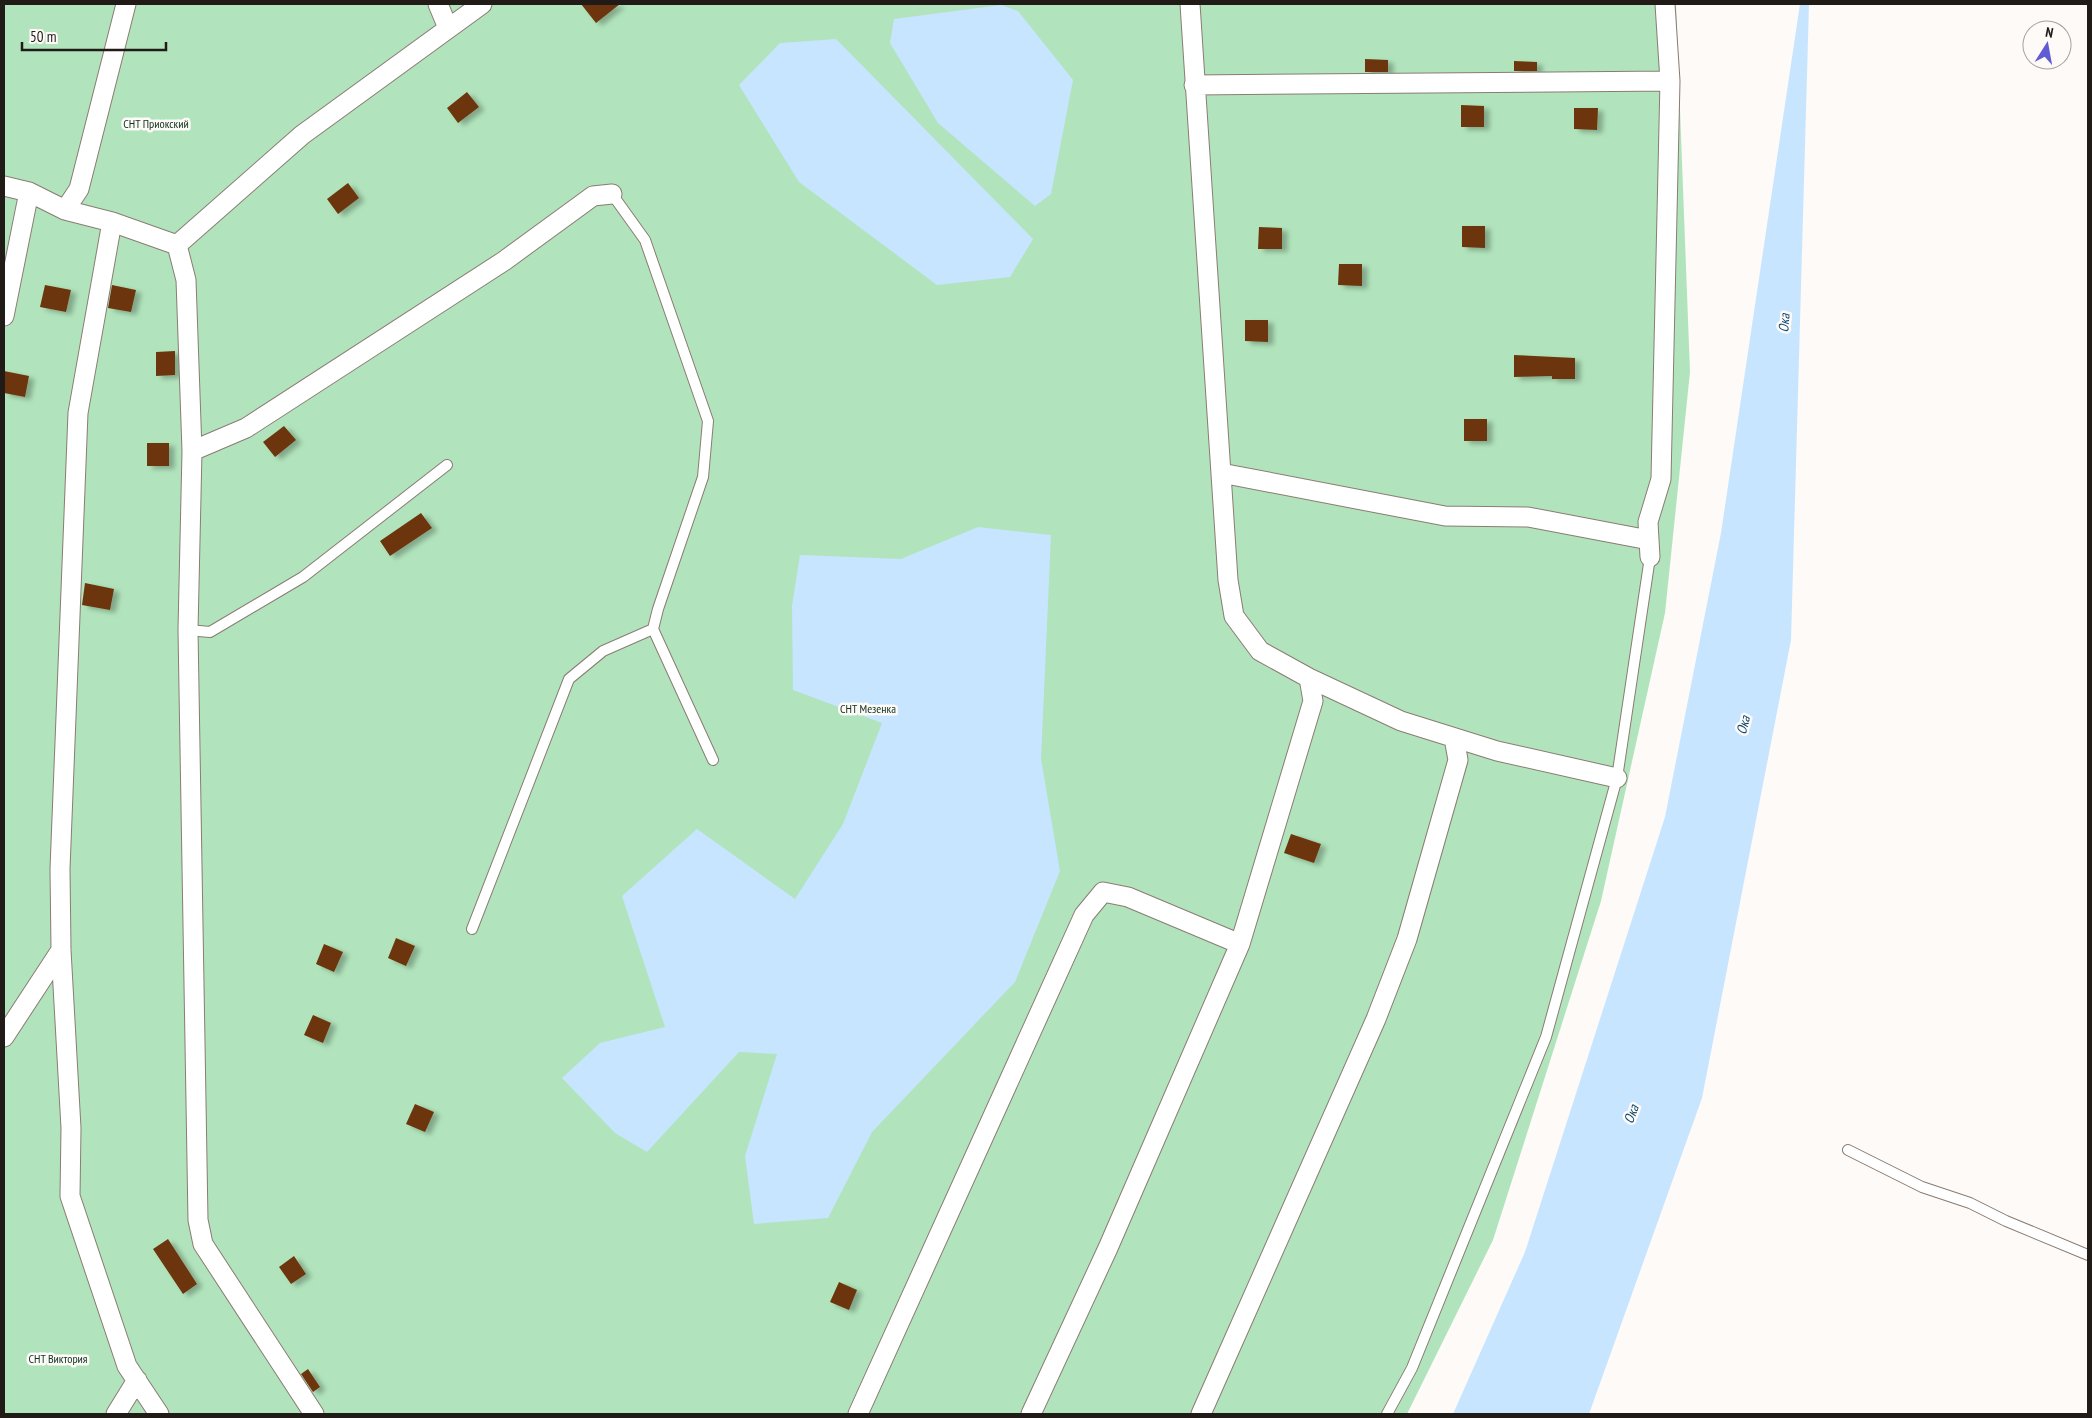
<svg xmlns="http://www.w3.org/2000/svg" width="2092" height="1418" font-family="'PT Sans Narrow',sans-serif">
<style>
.green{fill:#b1e4bc}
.water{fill:#c7e5ff}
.building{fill:#6d3609;filter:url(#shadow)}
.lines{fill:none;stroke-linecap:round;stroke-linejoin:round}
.lane-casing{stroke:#8a7c73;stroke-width:12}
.street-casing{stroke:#8a7c73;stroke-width:21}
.lane{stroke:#fff;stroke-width:10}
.street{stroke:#fff;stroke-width:19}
.labels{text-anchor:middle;stroke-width:5;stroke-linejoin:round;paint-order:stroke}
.park-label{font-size:12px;fill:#0f321b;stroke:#fdfaf8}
.water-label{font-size:14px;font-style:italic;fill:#0d4971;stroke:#fdfaf8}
</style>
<defs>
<filter id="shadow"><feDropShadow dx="5.5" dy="3" stdDeviation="2.5" flood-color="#0004"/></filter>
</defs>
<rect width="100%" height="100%" fill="#fdfaf8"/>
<path class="green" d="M 4,4 L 1676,4 L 1690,372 L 1665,613 L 1601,901 L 1493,1240 L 1407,1414 L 4,1414 Z"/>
<path class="water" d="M 1800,4 L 1809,4 L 1791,640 L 1702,1098 L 1589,1414 L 1453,1414 L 1525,1252 L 1665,817 L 1721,533 Z
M 1001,5 L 1018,11 L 1073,80 L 1051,194 L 1035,206 L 938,123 L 890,43 L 894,19 Z
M 836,39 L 1033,239 L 1010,277 L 937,285 L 799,182 L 739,85 L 780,43 Z
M 978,527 L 1051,535 L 1041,759 L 1060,871 L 1015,982 L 872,1132 L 828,1218 L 754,1224 L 745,1156 L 777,1054 L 739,1052 L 647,1152 L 615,1133 L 562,1078 L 600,1043 L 665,1027 L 622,896 L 697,829 L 795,899 L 843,824 L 882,723 L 793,690 L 792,606 L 800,555 L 901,559 Z"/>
<path class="building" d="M 581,4 L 620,4 L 596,23 Z
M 1365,59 L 1388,60 L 1388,72 L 1365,72 Z
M 1514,61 L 1537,62 L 1537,71 L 1514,71 Z
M 467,92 L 479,107 L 458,123 L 447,108 Z
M 1461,105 L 1484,106 L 1484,127 L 1461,127 Z
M 1574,108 L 1598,108 L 1597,130 L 1574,129 Z
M 348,183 L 359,198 L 338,214 L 327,199 Z
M 1462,226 L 1485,226 L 1485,248 L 1462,247 Z
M 1259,227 L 1282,228 L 1282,249 L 1258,249 Z
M 1339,264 L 1362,264 L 1362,286 L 1338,285 Z
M 45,285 L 71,290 L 66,312 L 40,307 Z
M 112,285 L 136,290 L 131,312 L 108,308 Z
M 1245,320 L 1268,320 L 1268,342 L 1245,341 Z
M 175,351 L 175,375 L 156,376 L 156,352 Z
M 1514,355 L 1575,358 L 1575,379 L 1552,379 L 1552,376 L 1514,377 Z
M 4,371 L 29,376 L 25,397 L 4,393 Z
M 1464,419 L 1487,419 L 1487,441 L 1464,441 Z
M 284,426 L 296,440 L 275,457 L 263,442 Z
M 147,443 L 169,443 L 169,466 L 147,466 Z
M 421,513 L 432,528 L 390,556 L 380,541 Z
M 85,583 L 114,589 L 110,610 L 82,605 Z
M 1291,834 L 1321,844 L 1314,863 L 1284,853 Z
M 396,938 L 415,946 L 406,966 L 388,958 Z
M 324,944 L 343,952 L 334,972 L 316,964 Z
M 313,1015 L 331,1023 L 323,1043 L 304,1035 Z
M 415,1104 L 434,1112 L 425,1132 L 406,1124 Z
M 168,1239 L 197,1284 L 183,1294 L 153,1249 Z
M 294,1256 L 306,1274 L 291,1284 L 279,1267 Z
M 839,1282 L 857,1290 L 849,1310 L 830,1302 Z
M 308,1369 L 320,1387 L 313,1392 L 301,1374 Z"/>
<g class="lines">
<g class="lane-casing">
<path id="lane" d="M 612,194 L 645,240 L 708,421 L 703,477 L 658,609 L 653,629 L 713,760
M 188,630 L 210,632 L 303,577 L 447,465
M 472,929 L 569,679 L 603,651 L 653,629
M 1848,1150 L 1922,1187 L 1970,1203 L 2006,1221 L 2088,1255
M 1387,1414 L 1412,1368 L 1546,1037 L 1617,778 L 1650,557"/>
</g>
<g class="street-casing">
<path id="street" d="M 438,4 L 448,28
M 1190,4 L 1228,580 L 1234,616 L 1260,651 L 1309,678 L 1401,721 L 1497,751 L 1617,778
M 1194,85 L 1670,81 L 1665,4
M 4,186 L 29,192 L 65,210 L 112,222 L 177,245 L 302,135 L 482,4
M 65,210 L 79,189 L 126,4
M 112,222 L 78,413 L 60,869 L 61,950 L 71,1128 L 70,1196 L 127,1366 L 159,1414
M 177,245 L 186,280 L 192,451 L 188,630 L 198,1220 L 203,1244 L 314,1414
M 4,316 L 29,192
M 192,451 L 246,428 L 504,261 L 593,196 L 612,194
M 1221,473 L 1445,516 L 1528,517 L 1649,540
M 1650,557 L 1648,522 L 1661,479 L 1670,81
M 4,1037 L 61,950
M 116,1414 L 137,1380
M 858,1414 L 1084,915 L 1103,892 L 1128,897 L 1240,944
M 1031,1414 L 1108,1248 L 1240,944 L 1313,701 L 1309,678
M 1201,1414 L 1376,1019 L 1407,939 L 1458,760 L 1454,738"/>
</g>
<use href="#lane" class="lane"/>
<use href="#street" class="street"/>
</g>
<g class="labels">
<g class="park-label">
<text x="156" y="128">СНТ Приокский</text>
<text x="868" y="713">СНТ Мезенка</text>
<text x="58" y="1363">СНТ Виктория</text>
</g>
<g class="water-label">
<text transform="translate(1784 323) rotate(-86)" y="5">Ока</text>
<text transform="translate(1743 725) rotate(-75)" y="5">Ока</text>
<text transform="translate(1631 1114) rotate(-70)" y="5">Ока</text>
</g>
</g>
<rect width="2092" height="1418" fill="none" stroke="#211b18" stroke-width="10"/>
<g transform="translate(2047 45) rotate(11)"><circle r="24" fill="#fdfaf8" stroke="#a5a19e"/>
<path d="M0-4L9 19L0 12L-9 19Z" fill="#615cd5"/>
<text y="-8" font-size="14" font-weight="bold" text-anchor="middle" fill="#211b18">N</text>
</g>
<path d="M22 42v8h144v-8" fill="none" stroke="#211b18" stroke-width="2.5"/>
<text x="30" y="42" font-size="15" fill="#211b18" stroke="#fdfaf8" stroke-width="4" paint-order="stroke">50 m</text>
</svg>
